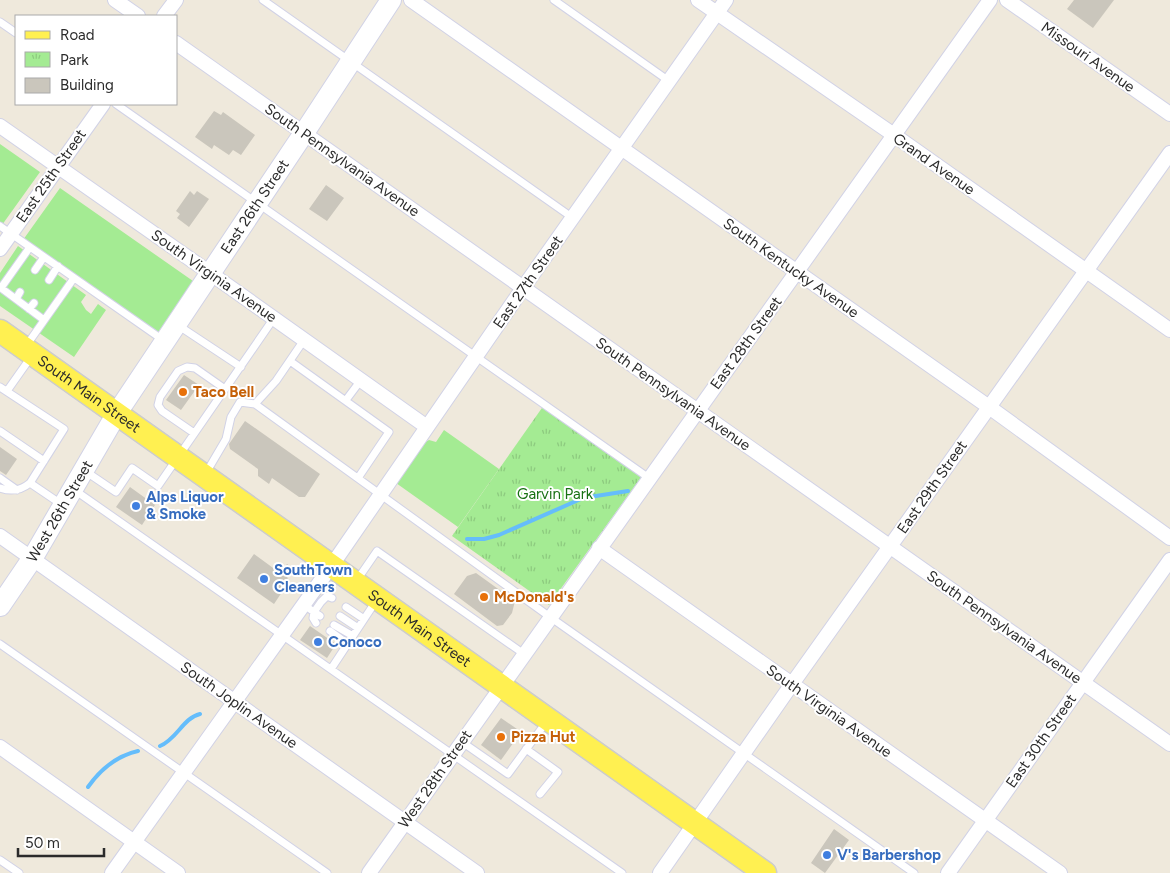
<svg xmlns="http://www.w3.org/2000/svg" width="1170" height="873" font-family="Figtree,sans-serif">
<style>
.grass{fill:#a4eb93}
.park{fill:url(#park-tufts)}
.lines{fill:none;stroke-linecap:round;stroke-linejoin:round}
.stream{stroke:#65bdfb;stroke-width:4}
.building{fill:#cac6bc}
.lane-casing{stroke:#d1d2e6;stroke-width:9}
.street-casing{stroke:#d1d2e6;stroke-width:16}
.secondary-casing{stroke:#d1d2e6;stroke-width:22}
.primary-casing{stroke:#ccc;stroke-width:25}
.lane{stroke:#fff;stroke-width:7}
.street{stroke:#fff;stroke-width:14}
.secondary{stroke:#fff;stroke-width:20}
.primary{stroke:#fff051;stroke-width:22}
.food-dot{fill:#e8710a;stroke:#fff;stroke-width:2}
.shop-dot{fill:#3f7fe0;stroke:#fff;stroke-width:2}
.labels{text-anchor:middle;stroke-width:4;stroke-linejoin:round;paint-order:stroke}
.street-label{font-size:15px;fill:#2b2b2b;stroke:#fff}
.food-label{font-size:15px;font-weight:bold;fill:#c56008;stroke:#fff;text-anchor:start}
.park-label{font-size:15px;fill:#187113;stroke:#fff}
.shop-label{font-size:15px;font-weight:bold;fill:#366cbe;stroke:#fff;text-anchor:start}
</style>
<defs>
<pattern id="park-tufts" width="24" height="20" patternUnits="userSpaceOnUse" patternTransform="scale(1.25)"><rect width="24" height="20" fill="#a4eb93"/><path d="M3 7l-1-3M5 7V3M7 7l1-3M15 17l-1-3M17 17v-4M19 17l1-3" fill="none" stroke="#8dca7f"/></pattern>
</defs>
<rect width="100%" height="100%" fill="#efe9dc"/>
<path class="grass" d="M 0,144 L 40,172 L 2,225 L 0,223 Z
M 60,188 L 193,281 L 157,334 L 23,240 Z
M 18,246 L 86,295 L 81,302 L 86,310 L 91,314 L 98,304 L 106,310 L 74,357 L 0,306 L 0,273 Z
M 444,430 L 499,469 L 458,527 L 396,483 L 424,443 L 429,440 L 436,442 Z"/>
<path class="park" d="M 544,405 L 642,476 L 549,605 L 452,536 Z"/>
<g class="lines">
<path class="stream" d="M 467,539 L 484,539 L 499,535 L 583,498 L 628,491
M 160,746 C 177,739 183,718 200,714
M 88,787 C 100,770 116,756 138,751"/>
</g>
<path class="building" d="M 1074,0 L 1114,0 L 1093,28 L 1067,9 Z
M 214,111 L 221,115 L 223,112 L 255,135 L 241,155 L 233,150 L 229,155 L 214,145 L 212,149 L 195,137 Z
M 326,185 L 344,198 L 327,221 L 309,209 Z
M 190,191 L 194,195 L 197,191 L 209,199 L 189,227 L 177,218 L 180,214 L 176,211 Z
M 184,375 L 199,385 L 181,410 L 166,400 Z
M 245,421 L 320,474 L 305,497 L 299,497 L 272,478 L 269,484 L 258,476 L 258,469 L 230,449 L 229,444 Z
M 0,447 L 17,459 L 6,475 L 0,471 Z
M 130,487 L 155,505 L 142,525 L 116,507 Z
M 254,554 L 280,573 L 287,564 L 294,569 L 287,578 L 290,580 L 274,604 L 237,578 Z
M 476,573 L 515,601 L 512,613 L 503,625 L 497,626 L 454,594 L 467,576 Z
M 310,626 L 336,644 L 327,658 L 300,640 Z
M 501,718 L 517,729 L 512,736 L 516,739 L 501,760 L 481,745 Z
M 834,829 L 849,840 L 825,873 L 811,863 Z"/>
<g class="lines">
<g class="lane-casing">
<path id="lane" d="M 263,0 L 573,218
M 554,0 L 669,81
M 0,22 L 16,33
M 116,104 L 649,478
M 0,226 L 163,340
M 30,247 L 1,288 L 44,320
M 35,270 L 44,257
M 49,280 L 58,266
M 16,299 L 20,292
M 29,309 L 34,303
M 179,326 L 241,367
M 304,340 L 276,381 L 255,404 L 550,617 L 914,873
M 26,346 L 74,278
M 290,361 L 389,432 L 358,478
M 0,387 L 64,429 L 30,483 C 20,491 11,492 0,488
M 7,391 L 31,357
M 346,400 L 361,380
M 0,431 L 44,461
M 194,433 L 162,411 L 158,405 L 160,397 L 178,371 L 187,367 L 195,368 L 225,389
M 85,471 L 116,492 L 132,468 L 158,486 L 274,318
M 206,473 L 226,439 L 231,417 L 240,402 L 255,404
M 0,478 L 17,490
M 30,483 L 61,504
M 73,489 L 622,873
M 357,580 L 377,551 L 524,654
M 304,605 L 314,612 L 321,602 L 327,596 L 332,598
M 346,607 L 364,619
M 340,616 L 358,628
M 316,623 L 313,618 L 314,612 L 320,616
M 334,625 L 353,636
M 330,631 L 348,644
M 0,644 L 327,873
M 331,669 L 376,601
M 462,742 L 508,774 L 547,721
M 526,749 L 558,772 L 540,794
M 0,860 L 19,873"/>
</g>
<g class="street-casing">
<path id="street" d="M 115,0 L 138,16
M 411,0 L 989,407 L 1170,538
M 698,0 L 894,135 L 1170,330
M 1007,0 L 1170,114
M 164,16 L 176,0
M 176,43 L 1170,744
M 0,126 L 210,273 L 427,427
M 0,249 L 103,104
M 0,536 L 477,873
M 599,548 L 1060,873
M 0,747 L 178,873
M 112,873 L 332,565 L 523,288 L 726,0
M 369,873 L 990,0
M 660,873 L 792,684 L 1170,153
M 948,873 L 1170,560"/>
</g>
<g class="secondary-casing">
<g id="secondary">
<path id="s1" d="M 0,606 L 32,559 L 117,413 L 304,133 L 391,0"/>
</g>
</g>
<g class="primary-casing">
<g id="primary">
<path id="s2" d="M 0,331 L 765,873"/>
</g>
</g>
<use href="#lane" class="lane"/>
<use href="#street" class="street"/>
<use href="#secondary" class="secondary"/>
<use href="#primary" class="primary"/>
</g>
<g class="food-dot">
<circle cx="183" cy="392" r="5"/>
<circle cx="484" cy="597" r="5"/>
<circle cx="501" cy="737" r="5"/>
</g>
<g class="shop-dot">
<circle cx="136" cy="506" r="5"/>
<circle cx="264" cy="579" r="5"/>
<circle cx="318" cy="642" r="5"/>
<circle cx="827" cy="855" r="5"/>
</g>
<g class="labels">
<g class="street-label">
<text transform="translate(1088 57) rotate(35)" y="5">Missouri Avenue</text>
<text transform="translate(342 160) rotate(35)" y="5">South Pennsylvania Avenue</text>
<text transform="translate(934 164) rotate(35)" y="5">Grand Avenue</text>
<text transform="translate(51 176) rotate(-55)" y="5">East 25th Street</text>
<text dy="5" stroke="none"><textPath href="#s1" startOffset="474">East 26th Street</textPath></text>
<text transform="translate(791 268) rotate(35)" y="5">South Kentucky Avenue</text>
<text transform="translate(214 276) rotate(35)" y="5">South Virginia Avenue</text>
<text transform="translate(528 282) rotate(-55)" y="5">East 27th Street</text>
<text transform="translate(746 343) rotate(-54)" y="5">East 28th Street</text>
<text dy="5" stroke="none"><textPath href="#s2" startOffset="109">South Main Street</textPath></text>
<text transform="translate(673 394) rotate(35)" y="5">South Pennsylvania Avenue</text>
<text transform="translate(932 487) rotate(-55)" y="5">East 29th Street</text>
<text dy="5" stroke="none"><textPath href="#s1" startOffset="112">West 26th Street</textPath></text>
<text dy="5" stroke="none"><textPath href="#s2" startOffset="514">South Main Street</textPath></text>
<text transform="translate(1004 627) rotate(35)" y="5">South Pennsylvania Avenue</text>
<text transform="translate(239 705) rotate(35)" y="5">South Joplin Avenue</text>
<text transform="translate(829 711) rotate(35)" y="5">South Virginia Avenue</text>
<text transform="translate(1041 741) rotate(-55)" y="5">East 30th Street</text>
<text transform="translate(435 779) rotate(-55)" y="5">West 28th Street</text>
</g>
<g class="food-label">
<text x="193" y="397">Taco Bell</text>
<text x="494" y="602">McDonald's</text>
<text x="511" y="742">Pizza Hut</text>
</g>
<g class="park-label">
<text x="555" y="499">Garvin Park</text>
</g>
<g class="shop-label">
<text x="146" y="502">Alps Liquor<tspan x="146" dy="17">&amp; Smoke</tspan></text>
<text x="274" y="575">SouthTown<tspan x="274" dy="17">Cleaners</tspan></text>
<text x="328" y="647">Conoco</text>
<text x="837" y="860">V's Barbershop</text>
</g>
</g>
<rect x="15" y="15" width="162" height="90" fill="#ffffff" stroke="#aaaaaa"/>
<rect x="25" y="31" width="25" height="8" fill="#fff051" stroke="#aaaaaa"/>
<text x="60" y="40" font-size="15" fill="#2b2b2b">Road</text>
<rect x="25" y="52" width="25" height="15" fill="url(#park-tufts)" stroke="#aaaaaa"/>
<text x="60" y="65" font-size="15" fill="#2b2b2b">Park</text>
<rect x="25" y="78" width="25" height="15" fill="#cac6bc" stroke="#aaaaaa"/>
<text x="60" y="90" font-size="15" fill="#2b2b2b">Building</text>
<path d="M18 848v8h86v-8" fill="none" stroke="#2b2b2b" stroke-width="2.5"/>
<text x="25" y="848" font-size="15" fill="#2b2b2b" stroke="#ffffff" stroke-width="4" paint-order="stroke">50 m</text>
</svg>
